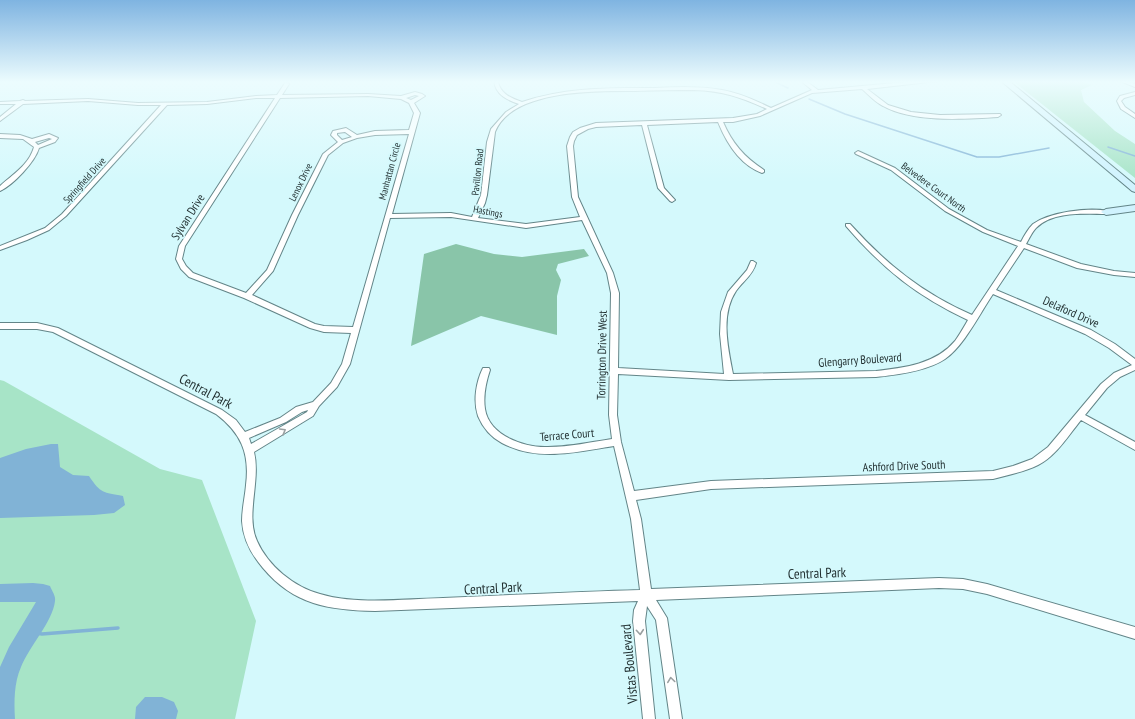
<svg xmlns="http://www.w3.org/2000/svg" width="1135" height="719" font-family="'PT Sans Narrow',sans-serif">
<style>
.green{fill:#a7e4c7}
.forest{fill:#89c5a9}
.water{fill:#81b3d6}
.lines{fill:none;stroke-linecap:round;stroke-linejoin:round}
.stream-far1{stroke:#81b3d6;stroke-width:1.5}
.stream{stroke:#81b3d6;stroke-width:3.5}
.river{fill:#81b3d6;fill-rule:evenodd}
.street-casing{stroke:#638588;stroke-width:2}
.secondary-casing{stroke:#638588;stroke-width:2}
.street{fill:#fff;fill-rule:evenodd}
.secondary{fill:#d0f3fe;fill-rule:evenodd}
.oneway{stroke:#9aa0a1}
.labels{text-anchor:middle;stroke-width:3.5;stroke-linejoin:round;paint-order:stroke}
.far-street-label{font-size:10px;fill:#1f2d2e;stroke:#d4f9fc}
.street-label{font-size:12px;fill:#1f2d2e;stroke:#d4f9fc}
.near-street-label{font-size:14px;fill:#1f2d2e;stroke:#d4f9fc}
</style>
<rect width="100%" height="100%" fill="#d4f9fc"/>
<path class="green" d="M 1013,81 L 1082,81 L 1092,85 L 1081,90 L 1084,102 L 1115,131 L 1135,144 L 1135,178 Z
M 0,380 L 4,381 L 160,469 L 202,480 L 256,621 L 235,719 L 0,719 Z"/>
<path class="forest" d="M 456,244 L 494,254 L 522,257 L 584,249 L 589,256 L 558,264 L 556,270 L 561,280 L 557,296 L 557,335 L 481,316 L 411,346 L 424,254 Z"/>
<path class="water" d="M 51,444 L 58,444 L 60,467 L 73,475 L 89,476 C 101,494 103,492 123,496 L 125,505 L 114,513 L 94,515 L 0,518 L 0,458 L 26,449 Z
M 145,697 L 162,697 L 174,702 L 178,711 L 176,719 L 135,719 L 136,707 Z"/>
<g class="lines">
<path class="stream-far1" d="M 773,81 L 788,88
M 809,99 L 845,114 L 977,157 L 999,157 L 1049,148
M 1108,147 L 1135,156"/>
<path class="stream" d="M 29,632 L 42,634 L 118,628"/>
<path class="river" d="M 33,583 L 43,584 L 50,586 C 52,591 56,596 55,601 C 53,621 29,647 21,667 C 14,683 14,701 15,719 L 0,719 L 0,667 L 9,647 L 36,602 L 0,602 L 0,584 Z"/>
<g class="street-casing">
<path id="street" d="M 494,81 L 498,81 C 500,94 511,98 522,102 C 566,87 610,88 655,88 C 677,87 700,86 722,90 C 739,93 755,100 771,108 L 812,90 L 801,81 L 806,81 L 818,90 L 917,81 L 938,81 L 867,89 L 888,105 L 911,112 L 940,115 L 1000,114 L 1001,115 L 998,117 C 965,119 913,123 883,106 C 875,102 869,95 862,89 L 812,93 L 760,116 L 733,122 L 723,122 C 732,143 744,157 764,170 L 764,172 L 762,173 C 740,165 726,142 718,122 L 647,125 L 664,188 L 675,200 L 672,202 L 670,201 L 658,188 L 642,125 L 596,127 L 588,129 L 577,135 L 574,141 L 573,146 L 578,197 L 613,273 L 619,293 L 618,368 L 724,374 L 720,334 L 721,312 L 728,292 L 747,270 L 751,261 L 753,261 L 756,263 C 753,275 743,281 736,291 C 720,315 728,348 733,374 L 876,371 C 904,368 936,364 955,341 C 960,334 964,327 968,320 C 917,296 883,269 846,226 L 846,224 L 850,224 C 886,264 922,293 972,315 L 1018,246 L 983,232 L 945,211 L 891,170 L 856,154 L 855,153 L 858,151 L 895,168 L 949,209 L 987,230 L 1021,242 C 1024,236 1028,229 1033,224 C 1050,212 1088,207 1108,211 L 1108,213 L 1106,214 C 1084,214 1053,211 1036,228 C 1032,232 1029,239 1026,244 L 1081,264 L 1114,271 L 1135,273 L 1135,277 L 1114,275 L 1077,268 L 1024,248 L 996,290 L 1091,330 L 1115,344 L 1135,359 L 1135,370 L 1120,377 L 1107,388 L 1085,415 L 1135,442 L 1135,450 L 1081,420 C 1068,436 1056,456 1038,465 C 1024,472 1008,475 993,479 L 711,489 L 636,500 L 641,519 L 651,589 L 939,578 L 963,579 L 987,584 L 1135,627 L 1135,639 L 987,594 L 963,589 L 939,588 L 656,600 L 667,618 L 682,719 L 670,719 L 656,620 L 647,606 L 645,621 L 655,719 L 643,719 L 633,621 L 634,610 L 638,601 L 375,611 C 329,610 294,605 263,568 C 251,554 243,539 242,521 C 242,509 245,497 246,485 C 250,453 241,433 216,414 L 53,332 L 37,329 L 0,329 L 0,323 L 37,323 L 58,328 L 222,410 L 236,420 L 245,432 L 280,418 L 296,407 L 313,402 L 331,383 L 342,364 L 351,333 L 324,332 L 310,328 L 244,298 L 189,277 L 181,269 L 176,259 L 179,246 L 275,98 L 256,98 L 207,104 L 167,105 L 66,216 L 49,230 L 27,240 L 0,250 L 0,246 L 45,228 L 62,214 L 161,105 L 138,105 L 88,101 L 23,104 L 0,121 L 0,117 L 16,104 L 0,104 L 0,102 L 20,101 L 23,100 L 25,101 L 88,99 L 138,103 L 207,102 L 256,96 L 277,95 L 285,83 L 287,83 L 289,84 L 282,95 L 368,94 L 401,96 L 415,92 L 422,94 L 425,96 L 414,103 L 420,113 L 392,214 L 451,213 L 472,217 L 481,195 L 487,142 L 491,129 L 506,112 L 519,104 C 507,100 496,95 494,81 ZM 694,90 C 723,91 740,97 767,109 L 757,114 L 733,118 L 596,123 L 580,128 L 573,132 L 570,137 L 567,146 L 572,197 L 580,217 L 526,224 L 478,218 L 485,203 L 487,195 L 495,132 C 512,89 597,91 635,91 C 655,90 674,90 694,90 ZM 415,95 L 419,96 L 411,100 L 406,98 ZM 368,96 L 401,99 L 409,103 L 414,113 L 409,130 L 375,131 L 357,135 L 346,128 L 333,131 L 331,135 L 338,142 L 323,154 L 292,215 L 267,270 L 246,293 L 193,273 L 186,266 L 182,259 L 185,246 L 280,98 ZM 345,132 L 352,137 L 342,140 L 337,135 L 337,133 ZM 409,134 L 353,327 L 324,326 L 315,324 L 252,295 L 273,271 L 298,215 L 328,155 L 343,143 L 357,138 L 375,135 ZM 451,217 L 526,228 L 582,220 L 607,273 L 611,293 L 609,415 L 612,439 C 591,442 570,447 548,447 C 525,448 489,436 485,409 C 483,396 486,382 490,370 L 489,368 L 483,368 C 476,382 473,401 478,416 C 483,428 491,437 502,443 C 538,462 576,452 614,446 L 631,519 L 640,590 C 575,592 509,595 443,598 C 406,599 356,605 320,594 C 294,587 268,566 257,541 C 245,515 261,481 254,452 L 313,416 L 319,406 L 337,387 L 350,364 L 390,218 ZM 993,294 L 1085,334 L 1109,348 L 1132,365 L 1114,373 L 1101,384 L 1048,447 L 1032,459 L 1013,466 L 993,471 L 711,481 L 634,491 L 621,442 L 617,415 L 618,374 L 729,380 L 876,377 C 897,375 927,371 945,359 C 964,346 980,313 993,294 ZM 308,410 L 307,412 L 251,444 L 249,438 L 286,422 L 302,412 Z
M 1120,81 L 1127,81 L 1135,84 L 1135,87 Z
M 1135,92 L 1135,95 L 1124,98 L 1121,101 L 1125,107 L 1135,114 L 1135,118 L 1121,109 L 1117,101 L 1120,96 Z
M 0,134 L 20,135 L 32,139 L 49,134 L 58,138 L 55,142 L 39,148 C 35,162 13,185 0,191 L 0,186 C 13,174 29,165 34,147 L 23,139 L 0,138 ZM 49,138 L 52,139 L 38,145 L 35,142 Z"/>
</g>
<g class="secondary-casing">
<path id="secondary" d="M 1001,81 L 1009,81 L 1135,185 L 1135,192 L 1132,191 Z
M 1135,205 L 1135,211 L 1106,215 L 1101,212 L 1106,209 Z"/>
</g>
<use href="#street" class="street"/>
<use href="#secondary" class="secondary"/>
</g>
<defs><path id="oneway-chevron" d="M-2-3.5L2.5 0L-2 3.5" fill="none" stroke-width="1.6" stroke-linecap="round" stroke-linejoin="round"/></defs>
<g class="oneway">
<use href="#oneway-chevron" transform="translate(283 431) rotate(-30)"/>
<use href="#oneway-chevron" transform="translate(640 632) rotate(85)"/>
<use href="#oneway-chevron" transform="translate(671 680) rotate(-98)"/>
</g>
<linearGradient id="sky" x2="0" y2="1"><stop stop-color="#7fb4e1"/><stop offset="0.45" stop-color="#ecfcfe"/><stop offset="1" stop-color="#ecfcfe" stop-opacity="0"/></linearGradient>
<rect width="1135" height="182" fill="url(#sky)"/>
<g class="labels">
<g class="far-street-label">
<text transform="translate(389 171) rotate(-75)" y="4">Manhattan Circle</text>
<text transform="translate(477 172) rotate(-84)" y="4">Pavillon Road</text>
<text transform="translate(84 180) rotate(-48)" y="4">Springfield Drive</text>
<text transform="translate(300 182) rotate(-64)" y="4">Lenox Drive</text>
<text transform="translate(934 187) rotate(36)" y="4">Belvedere Court North</text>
<text transform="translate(488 211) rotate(10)" y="4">Hastings</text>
</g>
<g class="street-label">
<text transform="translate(188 217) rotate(-58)" y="4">Sylvan Drive</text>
<text transform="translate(1071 312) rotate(24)" y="4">Delaford Drive</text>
<text transform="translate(602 355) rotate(-89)" y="4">Torrington Drive West</text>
<text transform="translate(860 360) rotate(-4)" y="4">Glengarry Boulevard</text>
<text transform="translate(567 435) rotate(-5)" y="4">Terrace Court</text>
<text transform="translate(904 466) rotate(-2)" y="4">Ashford Drive South</text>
</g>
<g class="near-street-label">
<text transform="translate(206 391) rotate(28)" y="5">Central Park</text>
<text transform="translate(817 573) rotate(-2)" y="5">Central Park</text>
<text transform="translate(493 588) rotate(-3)" y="5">Central Park</text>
<text transform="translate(629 664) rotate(-95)" y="5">Vistas Boulevard</text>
</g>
</g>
</svg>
